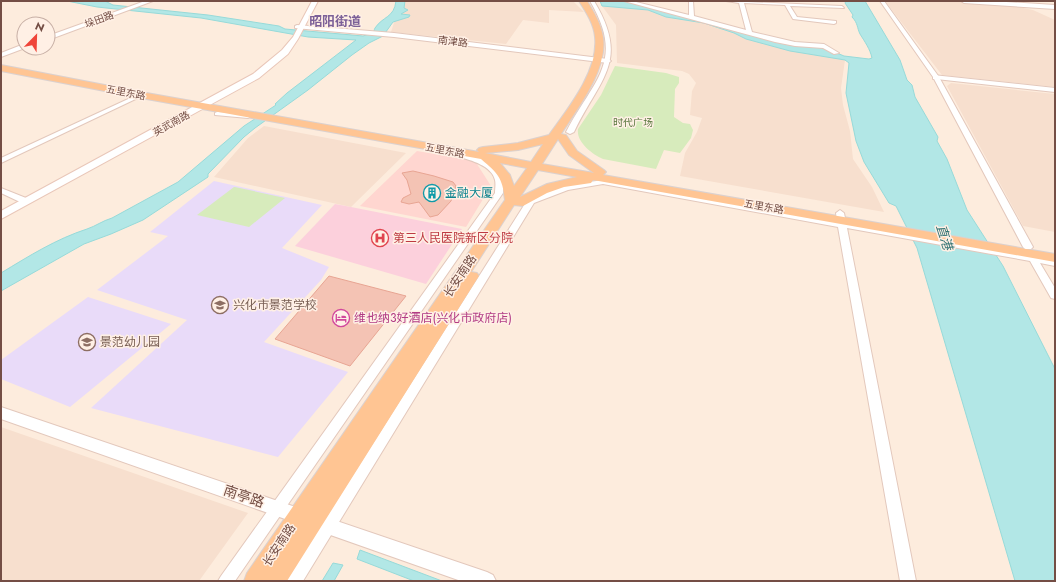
<svg xmlns="http://www.w3.org/2000/svg" width="1056" height="582" font-family="Jost,'Noto Sans SC',sans-serif">
<style>
.residential{fill:#f7dfce}
.commercial{fill:#ffd6d0}
.education{fill:#e9dbf9}
.medical{fill:#fcd0dc}
.green{fill:#d7ebbc}
.water{fill:#b2e7e6;stroke:#97dad9}
.building{fill:#f4c3b4;stroke:#e8a593}
.lines{fill:none;stroke-linecap:round;stroke-linejoin:round}
.minor-casing{stroke:#e3c8bc;stroke-width:2}
.tertiary-casing{stroke:#e3c8bc;stroke-width:2}
.secondary-casing{stroke:#e9c7b9;stroke-width:2}
.primary-casing{stroke:#dbd1cf;stroke-width:2}
.minor{fill:#fff;fill-rule:evenodd}
.tertiary{fill:#fff;fill-rule:evenodd}
.secondary{fill:#fff;fill-rule:evenodd}
.primary{fill:#ffc593;fill-rule:evenodd}
.labels{text-anchor:middle;stroke-width:3;stroke-linejoin:round;paint-order:stroke}
.far-street-label{font-size:10px;fill:#744e45;stroke:#fff0e5}
.far-park-label{font-size:10px;fill:#55743a;stroke:#fff0e5}
.culture-label{font-size:12px;fill:#0d838f;stroke:#fff0e5;text-anchor:start}
.health-label{font-size:12px;fill:#be3a42;stroke:#fff0e5;text-anchor:start}
.street-label{font-size:12px;fill:#744e45;stroke:#fff0e5}
.education-label{font-size:12px;fill:#785e54;stroke:#fff0e5;text-anchor:start}
.hotel-label{font-size:12px;fill:#b23c85;stroke:#fff0e5;text-anchor:start}
.far-district-label{font-size:13px;font-weight:bold;fill:#7c6098;stroke:#fff0e5}
.water-label{font-size:13px;font-style:italic;fill:#357474;stroke:#fff0e5}
.near-street-label{font-size:14px;fill:#744e45;stroke:#fff0e5}
</style>
<rect width="100%" height="100%" fill="#fdecdd"/>
<path class="residential" d="M 401,1 L 573,1 L 584,12 L 549,10 L 549,23 L 523,20 L 506,44 L 391,32 Z
M 885,1 L 947,1 L 1008,5 L 1033,10 L 1055,20 L 1055,87 L 942,75 Z
M 602,6 L 648,10 L 666,17 L 705,23 L 734,33 L 746,39 L 790,50 L 845,60 L 841,88 L 843,105 L 850,131 L 853,159 L 872,187 L 884,212 L 680,176 L 685,153 L 697,132 L 702,118 L 690,115 L 692,91 L 696,83 L 689,74 L 682,71 L 617,63 L 616,25 Z
M 951,83 L 1055,94 L 1055,232 L 1023,226 L 947,86 Z
M 264,126 L 406,153 L 351,207 L 214,177 L 248,138 Z
M 1,427 L 248,513 L 199,581 L 1,581 Z"/>
<path class="commercial" d="M 417,151 L 475,161 L 491,186 L 466,227 L 360,206 Z"/>
<path class="education" d="M 214,181 L 322,205 L 282,248 L 329,267 L 321,280 L 264,342 L 348,372 L 278,457 L 91,408 L 187,320 L 97,290 L 168,236 L 150,232 Z
M 88,297 L 171,324 L 70,407 L 1,379 L 1,360 Z"/>
<path class="medical" d="M 335,204 L 351,207 L 462,229 L 426,284 L 295,246 Z"/>
<path class="green" d="M 615,66 L 666,73 L 679,77 L 679,83 L 675,89 L 674,117 L 683,123 L 690,124 L 693,130 L 691,138 L 680,153 L 664,150 L 656,169 L 603,159 C 592,154 576,142 578,129 L 601,95 Z
M 234,187 L 235,187 L 285,198 L 249,227 L 197,215 Z"/>
<path class="water" d="M 67,1 L 105,1 L 113,5 L 208,15 L 279,26 L 285,29 L 363,36 L 373,33 C 374,32 374,30 375,28 C 383,16 394,18 396,1 L 405,1 L 404,8 L 408,10 L 401,14 L 410,15 L 409,17 L 393,22 L 383,36 L 369,43 L 352,55 L 308,90 L 255,128 L 244,137 L 208,174 L 208,177 L 143,220 L 111,234 L 84,244 L 1,291 L 1,273 C 29,256 56,239 87,229 C 96,226 102,221 112,218 L 178,182 L 244,126 L 276,105 L 275,104 L 287,93 L 356,40 L 308,37 L 201,18 L 97,7 Z
M 600,1 L 626,1 L 775,40 L 818,45 L 844,56 L 869,59 L 872,58 C 870,49 865,42 860,34 C 857,28 858,23 852,17 L 853,15 L 845,3 L 846,1 L 865,1 L 900,60 L 907,80 L 912,85 L 915,97 L 938,137 L 937,141 L 947,159 L 967,210 L 1003,266 L 1055,369 L 1055,581 L 1015,581 L 917,248 L 896,206 L 889,203 L 864,162 L 856,141 L 846,93 L 849,63 L 845,60 L 790,51 L 746,39 L 734,33 L 704,23 L 666,17 L 648,10 L 602,6 Z
M 360,550 L 442,581 L 414,581 L 357,559 Z
M 333,563 L 343,565 L 334,581 L 322,581 Z"/>
<path class="building" d="M 413,171 L 434,176 L 453,182 L 456,186 L 451,201 L 438,215 L 430,217 L 419,202 L 409,204 L 401,202 L 403,198 L 411,194 L 407,180 L 402,173 Z
M 329,276 L 406,296 L 350,366 L 275,339 Z"/>
<g class="lines">
<g class="minor-casing">
<path id="minor" d="M 590,1 L 594,1 C 631,62 599,79 574,132 L 570,134 L 566,132 C 593,80 626,62 590,1 Z
M 624,1 L 632,1 L 689,15 L 689,1 L 693,1 L 694,16 L 746,30 L 739,3 L 726,1 L 842,6 L 844,8 L 790,6 L 797,17 L 836,21 L 836,23 L 834,24 L 793,19 L 785,5 L 744,3 L 752,32 L 795,42 L 824,44 L 839,53 L 834,54 L 823,48 L 795,46 L 775,42 Z
M 880,1 L 884,1 L 939,77 L 1033,247 L 1031,249 L 1025,249 L 1023,247 L 933,77 Z
M 139,94 L 144,95 L 1,163 L 1,158 Z
M 217,112 L 248,114 L 251,116 L 248,118 L 215,115 L 215,113 Z
M 459,153 C 473,151 500,166 503,180 C 504,184 503,189 503,193 L 235,581 L 218,581 L 221,576 L 495,193 C 495,189 496,184 495,180 C 492,166 471,160 459,157 Z
M 603,180 L 837,221 L 836,213 L 840,210 L 844,213 L 846,223 L 1028,255 L 1032,254 L 1037,257 L 1055,260 L 1055,266 L 1040,263 L 1055,288 L 1055,299 L 1051,298 L 1030,261 L 847,228 L 916,581 L 900,581 L 838,227 L 603,184 L 568,190 L 534,203 L 303,581 L 286,581 L 528,199 L 563,186 Z
M 1,188 L 26,198 L 27,200 L 23,203 L 20,202 L 1,193 Z"/>
</g>
<g class="tertiary-casing">
<path id="tertiary" d="M 145,1 L 153,1 L 48,40 L 48,36 Z
M 961,1 L 990,1 L 1055,5 L 1055,9 L 964,3 Z
M 297,25 L 394,33 L 608,59 L 611,61 L 608,63 L 394,37 L 295,28 L 295,26 Z
M 24,44 L 25,48 L 1,57 L 1,53 Z
M 933,75 L 1055,88 L 1055,92 L 936,79 L 933,79 Z
M 1,407 L 487,572 L 493,575 L 496,581 L 461,581 L 1,419 Z"/>
</g>
<g class="secondary-casing">
<path id="secondary" d="M 312,1 L 318,1 L 298,39 L 288,54 L 259,78 L 1,219 L 1,211 L 253,74 L 282,50 L 293,37 Z"/>
</g>
<g class="primary-casing">
<path id="primary" d="M 579,1 L 587,1 C 594,12 601,24 603,37 C 608,69 578,108 561,134 L 566,135 L 577,151 L 604,170 L 606,172 L 603,175 L 1055,254 L 1055,262 L 593,180 L 591,183 L 564,187 L 547,193 L 523,206 L 514,205 L 471,272 L 477,273 L 479,276 L 287,581 L 244,581 L 247,573 L 505,200 C 502,176 498,174 481,159 L 141,98 L 1,71 L 1,65 L 141,92 L 479,152 L 477,150 L 479,148 L 483,147 L 518,143 L 549,135 C 567,110 599,71 595,37 C 594,24 586,12 579,1 ZM 558,139 L 569,155 L 594,173 L 542,164 ZM 543,144 L 531,162 L 485,153 L 518,150 ZM 500,163 L 527,168 L 514,186 L 510,175 ZM 538,170 L 577,177 L 547,184 L 520,197 Z"/>
</g>
<use href="#minor" class="minor"/>
<use href="#tertiary" class="tertiary"/>
<use href="#secondary" class="secondary"/>
<use href="#primary" class="primary"/>
</g>
<defs>
<g id="building-ring" transform="scale(0.9)"><circle r="9.5" fill="#fff0e5" stroke="#0f9aa8" stroke-width="1.5"/><path d="M-4-6H4V6H1V3H-1V6H-4ZM-2.5-4.3h1.7v1.8h-1.7ZM.8-4.3h1.7v1.8H.8ZM-2.5-1h1.7V.8h-1.7ZM.8-1h1.7V.8H.8Z" fill="#0f9aa8"/></g>
<g id="hospital-ring" transform="scale(0.9)"><circle r="9.5" fill="#fff0e5" stroke="#e0444e" stroke-width="1.5"/><path d="M-5-5h3v3.5h4V-5h3V5h-3V1.5h-4V5h-3Z" fill="#e0444e"/></g>
<g id="school-ring" transform="scale(0.9)"><circle r="9.5" fill="#fff0e5" stroke="#8d6e63" stroke-width="1.5"/><path d="M0-5L7-2L0 1L-7-2ZM-4 1L0 2.5L4 1V4Q0 6-4 4Z" fill="#8d6e63"/></g>
<g id="hotel-ring" transform="scale(0.9)"><circle r="9.5" fill="#fff0e5" stroke="#d1479c" stroke-width="1.5"/><path d="M-6-4.5h1.5V1H6V5H4.5V3h-9V5H-6ZM-4 0a1.8 1.8 0 1 1 3.6 0ZM.5 0V-2.5h3Q6-2.5 6 0Z" fill="#d1479c"/></g>
</defs>
<g fill-rule="evenodd">
<use href="#building-ring" x="432" y="193"/>
<use href="#hospital-ring" x="380" y="238"/>
<use href="#school-ring" x="220" y="305"/>
<use href="#hotel-ring" x="341" y="318"/>
<use href="#school-ring" x="87" y="342"/>
</g>
<g class="labels">
<g class="far-street-label">
<text transform="translate(99 19) rotate(-20)" y="4">垛田路</text>
<text transform="translate(453 41) rotate(7)" y="4">南津路</text>
<text transform="translate(126 92) rotate(11)" y="4">五里东路</text>
<text transform="translate(171 123) rotate(-29)" y="4">英武南路</text>
<text transform="translate(445 150) rotate(11)" y="4">五里东路</text>
<text transform="translate(764 206) rotate(10)" y="4">五里东路</text>
</g>
<g class="far-park-label">
<text x="633" y="126">时代广场</text>
</g>
<g class="culture-label">
<text x="445" y="197">金融大厦</text>
</g>
<g class="health-label">
<text x="393" y="242">第三人民医院新区分院</text>
</g>
<g class="street-label">
<text transform="translate(460 276) rotate(-56)" y="4">长安南路</text>
<text transform="translate(279 545) rotate(-56)" y="4">长安南路</text>
</g>
<g class="education-label">
<text x="233" y="309">兴化市景范学校</text>
<text x="100" y="346">景范幼儿园</text>
</g>
<g class="hotel-label">
<text x="354" y="322">维也纳3好酒店(兴化市政府店)</text>
</g>
<g class="far-district-label">
<text x="335" y="26">昭阳街道</text>
</g>
<g class="water-label">
<text transform="translate(945 237) rotate(72)" y="5">直港</text>
</g>
<g class="near-street-label">
<text transform="translate(244 496) rotate(19)" y="5">南亭路</text>
</g>
</g>
<rect width="1056" height="582" fill="none" stroke="#744e45" stroke-width="4"/>
<g transform="translate(36 36) rotate(23)"><circle r="19" fill="#fff0e5" stroke="#c7afa5"/>
<path d="M0-3L7 15L0 10L-7 15Z" fill="#ef453a"/>
<text y="-6" font-size="11" font-weight="bold" text-anchor="middle" fill="#744e45">N</text>
</g>
</svg>
